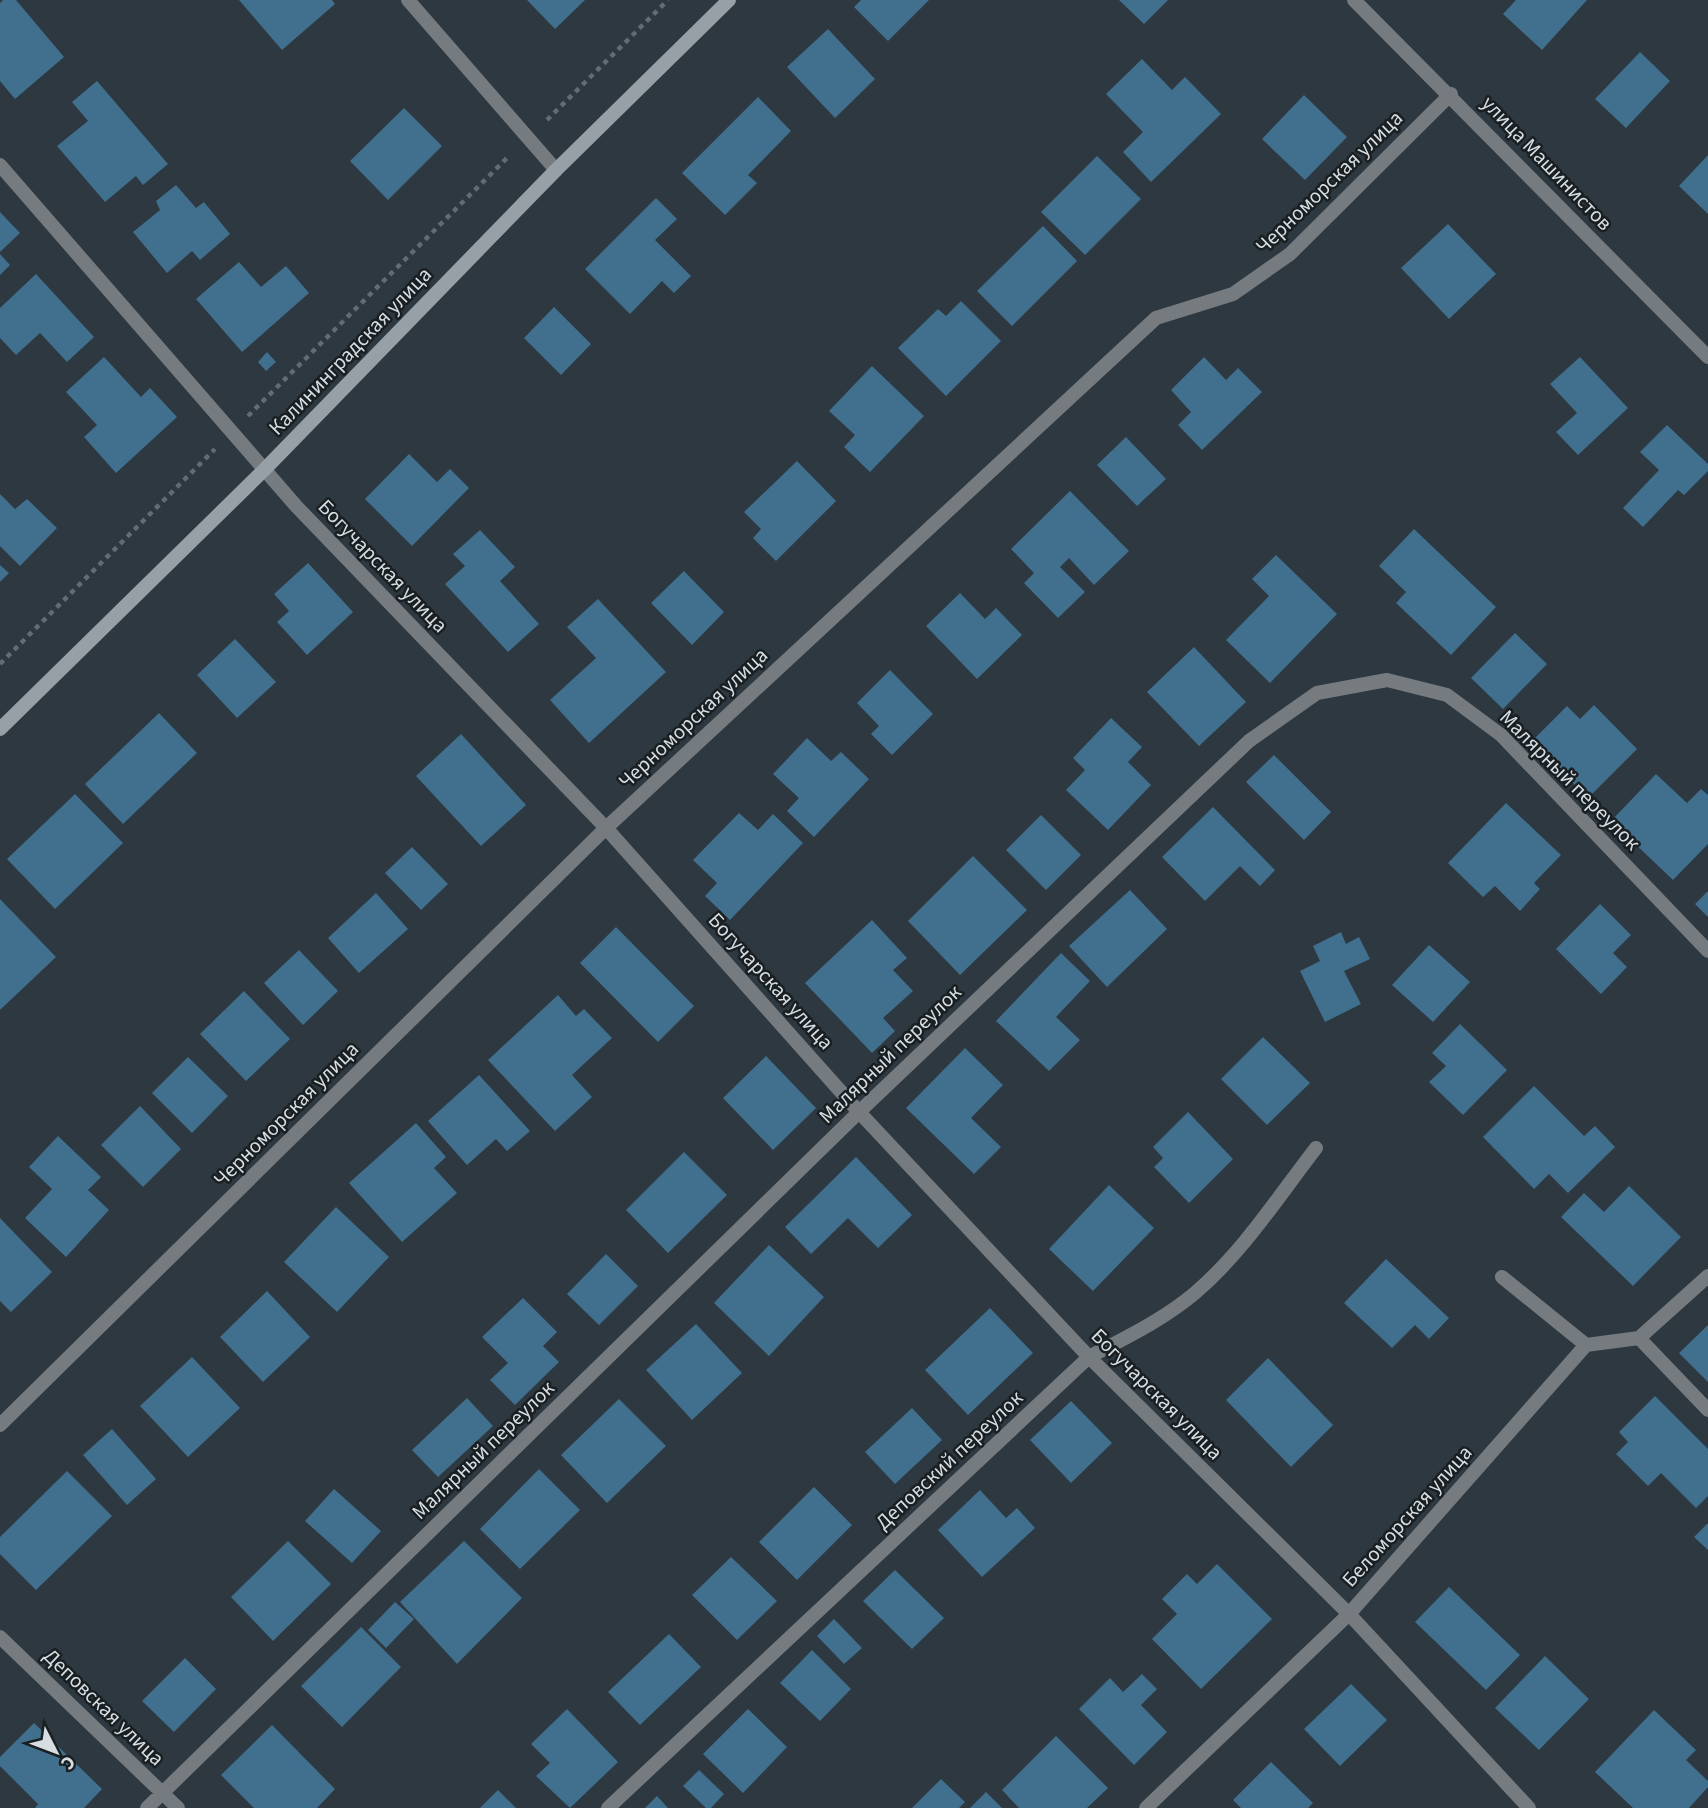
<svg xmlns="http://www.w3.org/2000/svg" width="1708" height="1808" font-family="'Source Sans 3',sans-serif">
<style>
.building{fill:#416f8e}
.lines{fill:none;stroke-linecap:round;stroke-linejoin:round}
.path{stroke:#626c73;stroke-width:4.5;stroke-dasharray:5 5;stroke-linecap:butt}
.minor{stroke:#757b7f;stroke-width:14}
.secondary{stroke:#98a0a7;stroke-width:14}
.labels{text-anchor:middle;stroke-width:5;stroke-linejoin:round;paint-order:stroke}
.street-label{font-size:21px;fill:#d7dee3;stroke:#1a1f22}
</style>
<rect width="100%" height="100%" fill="#2d3840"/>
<path class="building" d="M 3,0 L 16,0 L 64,57 L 15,99 L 0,81 L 0,3 Z
M 239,0 L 332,0 L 335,4 L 282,50 Z
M 527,0 L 585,0 L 555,29 Z
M 861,0 L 929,0 L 888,41 L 854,7 Z
M 1119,0 L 1168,0 L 1144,24 Z
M 1516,0 L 1587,0 L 1542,50 L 1503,14 Z
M 828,29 L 875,79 L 835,118 L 787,67 Z
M 1640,52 L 1670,81 L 1626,128 L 1595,99 Z
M 1142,59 L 1172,90 L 1185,77 L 1221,114 L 1151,182 L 1123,152 L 1143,132 L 1106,94 Z
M 97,81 L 168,164 L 143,185 L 136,176 L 105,202 L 57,146 L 88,121 L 72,102 Z
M 1304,95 L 1347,137 L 1305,180 L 1262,139 Z
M 758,97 L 791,131 L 748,175 L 757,183 L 725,215 L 682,173 Z
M 404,108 L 442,146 L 388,200 L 350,161 Z
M 1708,155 L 1708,214 L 1679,186 Z
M 1097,156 L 1141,199 L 1085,255 L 1041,212 Z
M 176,185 L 196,208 L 204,202 L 230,234 L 200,260 L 192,251 L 167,273 L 133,232 L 160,210 L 156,201 Z
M 656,198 L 677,219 L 655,240 L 691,276 L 674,293 L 662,281 L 630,314 L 585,269 Z
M 0,212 L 20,233 L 0,252 Z
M 1448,224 L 1496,274 L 1449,319 L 1401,268 Z
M 1043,226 L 1077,261 L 1012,326 L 977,291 Z
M 0,254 L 10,265 L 0,275 Z
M 239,262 L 261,287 L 286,266 L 309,293 L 242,352 L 196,299 Z
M 36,274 L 94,337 L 67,362 L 40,333 L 16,355 L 0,338 L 0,308 Z
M 961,301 L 1001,341 L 946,396 L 898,348 L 938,309 L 946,316 Z
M 554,307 L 591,344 L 561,375 L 524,338 Z
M 267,352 L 276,362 L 266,371 L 258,362 Z
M 104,357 L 141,397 L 150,388 L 177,417 L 116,473 L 84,437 L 97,425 L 66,392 Z
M 1204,357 L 1226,380 L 1238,368 L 1262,392 L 1202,450 L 1178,425 L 1191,412 L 1171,390 Z
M 1580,357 L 1628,408 L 1578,455 L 1556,432 L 1577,413 L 1550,384 Z
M 872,366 L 924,416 L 870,472 L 844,447 L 855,435 L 829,411 Z
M 1667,425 L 1708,464 L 1708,471 L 1684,495 L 1678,490 L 1643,527 L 1623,508 L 1659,470 L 1640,452 Z
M 1126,437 L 1166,479 L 1137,506 L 1097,465 Z
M 409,454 L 437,482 L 450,469 L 469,488 L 412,546 L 365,499 Z
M 797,461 L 836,501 L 776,561 L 753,538 L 761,529 L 744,512 Z
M 1070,491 L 1129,551 L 1094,585 L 1069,558 L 1060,567 L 1085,592 L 1058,618 L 1024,583 L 1034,573 L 1011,549 Z
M 0,494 L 15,509 L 27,499 L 57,528 L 20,566 L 0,546 Z
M 1414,529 L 1496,607 L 1451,655 L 1396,603 L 1406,592 L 1379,566 Z
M 480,530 L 515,567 L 500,581 L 539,624 L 508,652 L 445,584 L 465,566 L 453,554 Z
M 1276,555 L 1337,614 L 1270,683 L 1226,640 L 1269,596 L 1252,579 Z
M 308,563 L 353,612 L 307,655 L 277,622 L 289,611 L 274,594 Z
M 0,565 L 9,573 L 0,582 Z
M 684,571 L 724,612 L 692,645 L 651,603 Z
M 960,593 L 985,619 L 996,608 L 1022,635 L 977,679 L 926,626 Z
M 598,599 L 666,672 L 589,743 L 550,700 L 596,658 L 567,627 Z
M 1515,633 L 1547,664 L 1503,709 L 1471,678 Z
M 235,639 L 276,682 L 237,718 L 197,675 Z
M 1194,647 L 1246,702 L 1199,746 L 1147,692 Z
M 890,670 L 933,714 L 892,755 L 871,734 L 879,726 L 857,703 Z
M 1594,705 L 1637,749 L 1588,798 L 1531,742 L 1567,706 L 1580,719 Z
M 159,713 L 197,753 L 123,824 L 85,784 Z
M 1111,718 L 1142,747 L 1128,762 L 1151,785 L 1108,830 L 1066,790 L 1085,770 L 1073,758 Z
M 461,734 L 526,805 L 481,846 L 416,776 Z
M 807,738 L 831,761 L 841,752 L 869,779 L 814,837 L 787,811 L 799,798 L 773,774 Z
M 1274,755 L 1331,812 L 1304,840 L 1246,782 Z
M 1656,774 L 1687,803 L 1701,789 L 1708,795 L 1708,844 L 1673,880 L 1611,821 Z
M 75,794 L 123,843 L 55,909 L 7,859 Z
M 1506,803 L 1561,855 L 1534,883 L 1540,889 L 1520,911 L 1495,886 L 1483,897 L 1448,863 Z
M 1213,807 L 1275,870 L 1260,886 L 1240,866 L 1205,901 L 1162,857 Z
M 739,813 L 758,830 L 773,814 L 803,843 L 730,920 L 705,896 L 717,883 L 693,860 Z
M 1041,815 L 1081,855 L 1046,890 L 1006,850 Z
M 412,847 L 448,884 L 421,910 L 385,873 Z
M 973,856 L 1027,910 L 960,975 L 908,921 Z
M 1130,890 L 1167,929 L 1107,987 L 1069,946 Z
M 1708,891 L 1708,917 L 1695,904 Z
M 376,893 L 408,929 L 359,973 L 328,938 Z
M 0,899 L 56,957 L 0,1010 Z
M 1600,904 L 1631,935 L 1613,953 L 1627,967 L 1601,994 L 1556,949 Z
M 872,920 L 907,958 L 893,970 L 913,991 L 883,1018 L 895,1031 L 872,1053 L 805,983 Z
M 616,927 L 694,1006 L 658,1042 L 580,963 Z
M 1341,932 L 1346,944 L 1359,937 L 1370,959 L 1344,971 L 1361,1004 L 1325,1022 L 1300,971 L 1320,961 L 1313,946 Z
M 1429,945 L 1470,982 L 1433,1022 L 1392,985 Z
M 299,950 L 338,991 L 303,1025 L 264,983 Z
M 1061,953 L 1090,981 L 1056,1017 L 1080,1040 L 1049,1071 L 996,1021 Z
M 244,991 L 290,1039 L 246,1081 L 200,1034 Z
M 558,995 L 576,1016 L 584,1009 L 612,1038 L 572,1075 L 592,1097 L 555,1131 L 488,1060 Z
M 1460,1024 L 1507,1070 L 1463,1115 L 1429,1082 L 1446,1066 L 1432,1053 Z
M 1263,1037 L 1310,1083 L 1267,1125 L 1221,1079 Z
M 965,1048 L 1003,1085 L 971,1118 L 1001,1147 L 974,1174 L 906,1108 Z
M 766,1056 L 816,1108 L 773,1150 L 723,1098 Z
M 188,1057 L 228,1096 L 192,1133 L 152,1093 Z
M 479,1075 L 530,1131 L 507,1151 L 496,1139 L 467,1165 L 428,1121 Z
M 1534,1086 L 1584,1136 L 1595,1126 L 1615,1147 L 1568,1193 L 1549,1174 L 1534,1189 L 1483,1137 Z
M 140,1106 L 181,1149 L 143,1187 L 101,1145 Z
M 1188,1112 L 1233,1159 L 1189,1203 L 1154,1167 L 1163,1158 L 1153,1147 Z
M 416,1123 L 446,1157 L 434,1168 L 457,1193 L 402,1242 L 349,1183 Z
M 58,1136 L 101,1177 L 88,1190 L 109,1210 L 66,1257 L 25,1218 L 52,1189 L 29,1167 Z
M 684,1152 L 727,1195 L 668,1253 L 626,1210 Z
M 856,1157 L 912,1215 L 878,1248 L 848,1218 L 811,1254 L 785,1227 Z
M 1109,1185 L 1154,1228 L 1093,1291 L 1049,1249 Z
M 1629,1186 L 1681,1237 L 1633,1286 L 1561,1217 L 1584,1193 L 1604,1212 Z
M 336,1207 L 389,1257 L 337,1312 L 284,1262 Z
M 0,1218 L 52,1272 L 11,1312 L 0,1301 Z
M 769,1245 L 824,1297 L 769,1356 L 714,1303 Z
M 606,1254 L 638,1286 L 599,1325 L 567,1294 Z
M 1386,1259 L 1449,1318 L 1429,1339 L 1415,1325 L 1392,1348 L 1344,1303 Z
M 267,1291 L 310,1337 L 263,1382 L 220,1337 Z
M 523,1298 L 557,1332 L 543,1346 L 559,1362 L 515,1405 L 490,1380 L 508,1363 L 482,1337 Z
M 990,1308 L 1033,1353 L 968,1415 L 925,1370 Z
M 696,1324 L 742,1373 L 692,1420 L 646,1370 Z
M 1708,1325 L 1708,1382 L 1679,1353 Z
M 192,1357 L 240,1408 L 188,1457 L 140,1406 Z
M 1268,1358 L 1333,1425 L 1291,1467 L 1226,1400 Z
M 1655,1396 L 1708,1449 L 1708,1496 L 1696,1508 L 1661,1473 L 1648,1486 L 1616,1454 L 1628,1442 L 1619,1432 Z
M 467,1398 L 493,1426 L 438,1477 L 412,1450 Z
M 619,1399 L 666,1446 L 607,1503 L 561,1455 Z
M 1071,1401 L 1112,1443 L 1071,1483 L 1030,1440 Z
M 912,1408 L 942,1440 L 895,1484 L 865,1452 Z
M 112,1429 L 156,1479 L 127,1505 L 83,1455 Z
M 539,1469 L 580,1510 L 520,1569 L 480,1529 Z
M 67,1471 L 112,1516 L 36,1590 L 0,1554 L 0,1537 Z
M 814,1487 L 852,1525 L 797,1580 L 759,1542 Z
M 334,1489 L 381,1531 L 352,1563 L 305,1521 Z
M 980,1490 L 1006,1518 L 1017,1508 L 1035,1528 L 982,1577 L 938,1530 Z
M 1708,1523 L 1708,1550 L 1694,1537 Z
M 288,1541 L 331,1584 L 273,1641 L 231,1597 Z
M 464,1541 L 522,1598 L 457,1664 L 400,1602 Z
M 731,1557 L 777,1601 L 737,1640 L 692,1595 Z
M 1217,1564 L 1272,1619 L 1201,1689 L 1152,1639 L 1177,1614 L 1162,1599 L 1187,1574 L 1197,1584 Z
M 895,1570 L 944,1618 L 912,1649 L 863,1601 Z
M 1449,1587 L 1520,1655 L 1486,1690 L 1415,1622 Z
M 395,1602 L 414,1619 L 386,1648 L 368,1630 Z
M 834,1619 L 862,1648 L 844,1664 L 817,1636 Z
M 361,1627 L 401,1667 L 342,1727 L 301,1686 Z
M 669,1634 L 701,1667 L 640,1725 L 608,1692 Z
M 812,1650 L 851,1689 L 820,1721 L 780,1683 Z
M 1545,1656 L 1589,1699 L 1539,1750 L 1495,1708 Z
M 185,1658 L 216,1689 L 174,1732 L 142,1701 Z
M 1142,1674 L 1157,1689 L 1141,1705 L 1167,1732 L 1134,1765 L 1079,1709 L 1110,1678 L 1123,1692 Z
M 1351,1684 L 1387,1720 L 1340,1766 L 1304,1729 Z
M 567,1709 L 618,1762 L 570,1808 L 536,1776 L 550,1763 L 531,1744 Z
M 748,1709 L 787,1747 L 743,1793 L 703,1754 Z
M 1654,1710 L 1696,1750 L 1686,1760 L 1708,1781 L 1708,1787 L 1689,1808 L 1633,1808 L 1595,1772 Z
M 34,1723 L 102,1789 L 84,1808 L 35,1808 L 38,1804 L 0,1766 L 0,1757 Z
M 272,1725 L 335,1789 L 317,1808 L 254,1808 L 221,1775 Z
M 1056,1736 L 1108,1788 L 1087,1808 L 1019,1808 L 1002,1790 Z
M 1271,1762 L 1313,1803 L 1308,1808 L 1241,1808 L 1233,1800 Z
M 699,1770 L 724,1794 L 711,1808 L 706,1808 L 683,1786 Z
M 941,1779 L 965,1802 L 959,1808 L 912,1808 Z
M 498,1790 L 516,1808 L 480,1808 Z
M 986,1792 L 1002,1808 L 970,1808 Z
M 657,1796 L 668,1808 L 645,1808 Z"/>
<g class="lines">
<path class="path" d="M 547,120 L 668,0
M 248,416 L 510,155
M 0,664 L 215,449"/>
<path class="minor" d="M 408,0 L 556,170
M 1354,0 L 1708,357
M 0,165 L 297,507 L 606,828 L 859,1112 L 1089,1357 L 1349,1614 L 1529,1808
M 1502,1277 L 1586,1345
M 1639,1338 L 1708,1410
M 0,1425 L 606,828 L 1156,318 L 1233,294 L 1290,254 L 1451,94
M 0,1637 L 178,1808
M 147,1808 L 859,1112 L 1249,741 L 1317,693 L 1387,680 L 1447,695 L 1501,735 L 1708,951
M 608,1808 L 1089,1357 C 1125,1338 1163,1320 1195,1293 C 1243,1252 1278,1197 1316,1148
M 1146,1808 L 1349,1614 L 1586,1345 L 1639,1338 L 1708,1276"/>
<path class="secondary" d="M 0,729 L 264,470 L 556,170 L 729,0"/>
</g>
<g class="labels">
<g class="street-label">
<text transform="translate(1547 163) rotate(46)" y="7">улица Машинистов</text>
<text transform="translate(1329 182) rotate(-44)" y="7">Черноморская улица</text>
<text transform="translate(350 351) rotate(-46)" y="7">Калининградская улица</text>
<text transform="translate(383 566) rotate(46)" y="7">Богучарская улица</text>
<text transform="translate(693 718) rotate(-43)" y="7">Черноморская улица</text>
<text transform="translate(1570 780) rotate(45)" y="7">Малярный переулок</text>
<text transform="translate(771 981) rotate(48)" y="7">Богучарская улица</text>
<text transform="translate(890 1054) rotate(-44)" y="7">Малярный переулок</text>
<text transform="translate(286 1114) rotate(-45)" y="7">Черноморская улица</text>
<text transform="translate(1157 1394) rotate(45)" y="7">Богучарская улица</text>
<text transform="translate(483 1450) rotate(-44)" y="7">Малярный переулок</text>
<text transform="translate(949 1460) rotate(-43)" y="7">Деповский переулок</text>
<text transform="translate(1407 1516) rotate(-48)" y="7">Беломорская улица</text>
<text transform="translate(104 1707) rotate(44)" y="7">Деповская улица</text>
</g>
</g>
<g transform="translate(56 1752) rotate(132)" stroke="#1a1f22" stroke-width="5" paint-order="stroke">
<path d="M0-5L12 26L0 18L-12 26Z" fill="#d7dee3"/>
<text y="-10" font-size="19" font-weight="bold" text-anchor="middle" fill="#d7dee3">С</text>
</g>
</svg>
